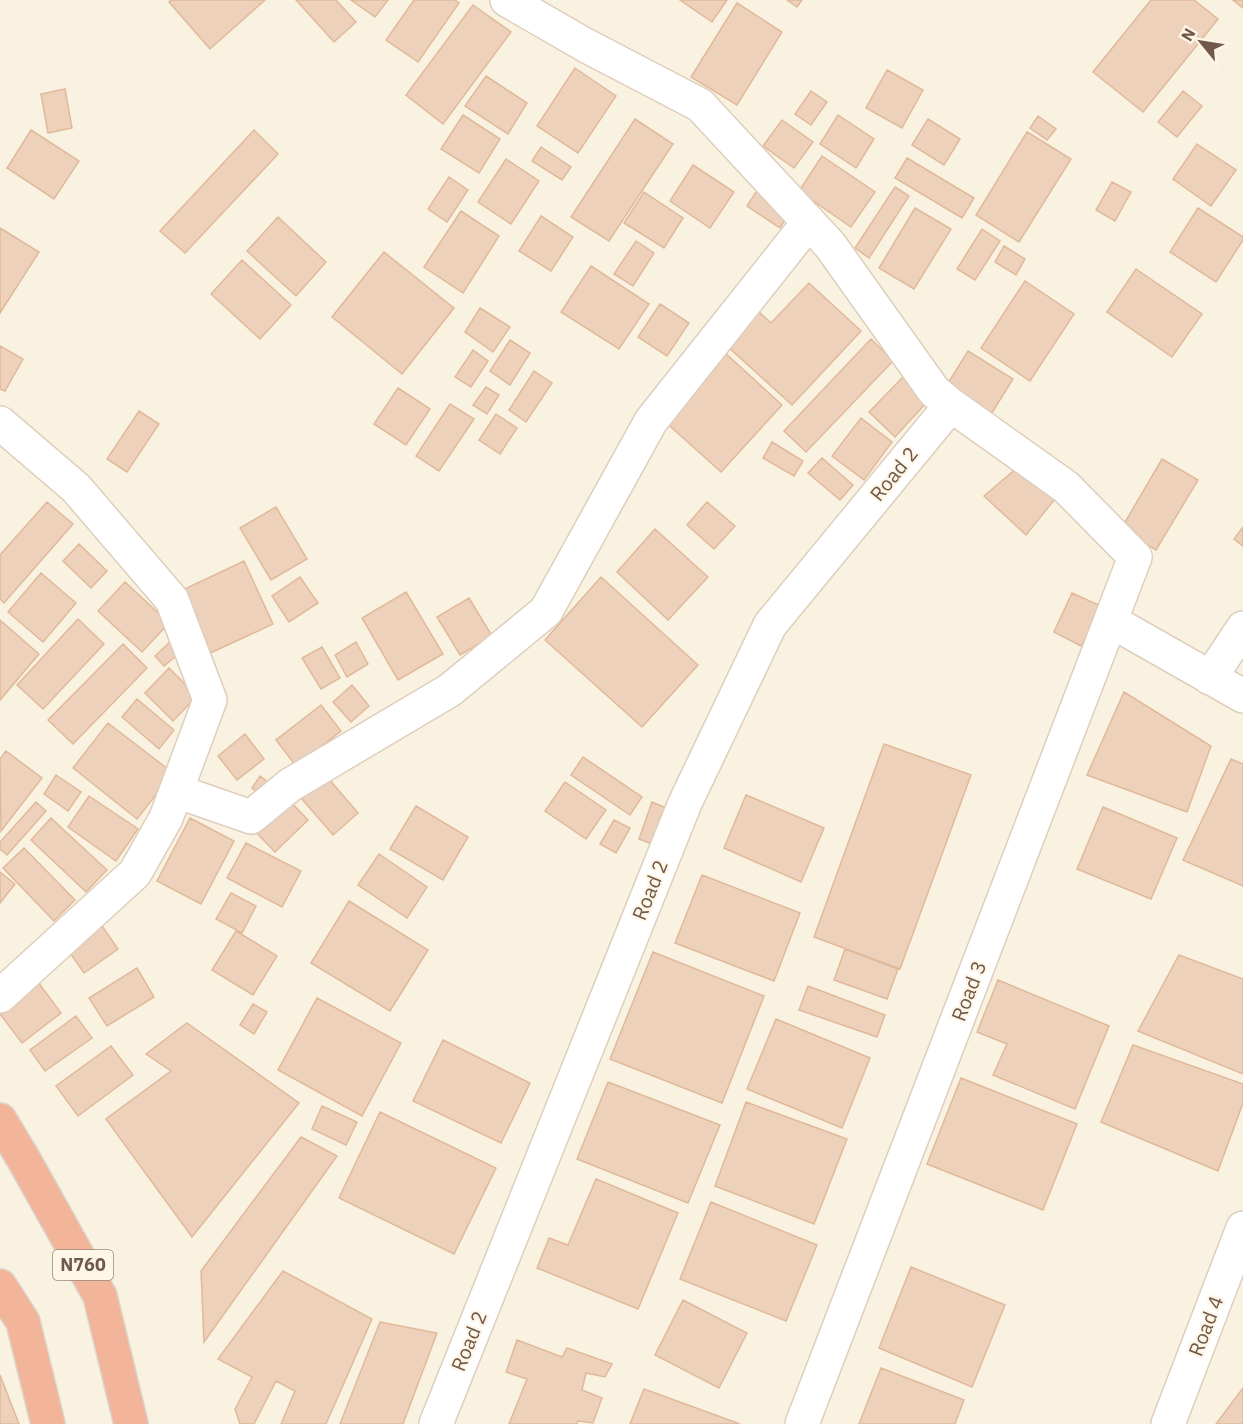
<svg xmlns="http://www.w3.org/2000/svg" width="1243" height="1424" font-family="'IBM Plex Sans',sans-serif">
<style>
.building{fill:#eed1ba;stroke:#e0b99b;stroke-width:1.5}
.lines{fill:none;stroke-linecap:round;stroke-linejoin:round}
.minor-casing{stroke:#decebd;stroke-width:36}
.highway-casing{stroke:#dad4d0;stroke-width:36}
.minor{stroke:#fff;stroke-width:33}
.highway{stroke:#f2b59a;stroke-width:33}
.labels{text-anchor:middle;stroke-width:4.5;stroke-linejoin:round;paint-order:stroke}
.shield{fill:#fef6e6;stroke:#9b8878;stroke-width:1.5}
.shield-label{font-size:18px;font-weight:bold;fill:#705949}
.street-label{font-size:20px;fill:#705949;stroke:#fef6e6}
</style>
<rect width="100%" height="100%" fill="#faf2e0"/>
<path class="building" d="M 171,0 L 265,0 L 210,49 L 169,2 Z
M 296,0 L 336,0 L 356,22 L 334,42 Z
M 351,0 L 388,0 L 375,17 Z
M 414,0 L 455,0 L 459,3 L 418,62 L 386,40 Z
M 680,0 L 727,0 L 712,22 Z
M 787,0 L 802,0 L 797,7 Z
M 1151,0 L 1194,0 L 1218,19 L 1143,112 L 1093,72 Z
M 1233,0 L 1243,0 L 1243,8 Z
M 737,3 L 782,32 L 737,105 L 691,77 Z
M 473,5 L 511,32 L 443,124 L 406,95 Z
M 575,68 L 616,96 L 578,153 L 537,126 Z
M 887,70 L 923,90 L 902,128 L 866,108 Z
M 486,76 L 527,103 L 508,134 L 465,106 Z
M 65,89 L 72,128 L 48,133 L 41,94 Z
M 811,91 L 827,102 L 811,125 L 795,114 Z
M 1183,91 L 1202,106 L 1177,137 L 1158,122 Z
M 463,115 L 500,139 L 479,173 L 441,149 Z
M 838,115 L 874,139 L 856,168 L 820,144 Z
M 1038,116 L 1056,129 L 1047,140 L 1030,128 Z
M 635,119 L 673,144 L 609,241 L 571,217 Z
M 928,119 L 960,139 L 944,165 L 912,145 Z
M 782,120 L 813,142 L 794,168 L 763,146 Z
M 31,130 L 79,161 L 54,199 L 7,168 Z
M 254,130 L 278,154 L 185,253 L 160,231 Z
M 1027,132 L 1071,159 L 1019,242 L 976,215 Z
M 1197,144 L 1236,170 L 1211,206 L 1173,179 Z
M 541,147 L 571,167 L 562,180 L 532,161 Z
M 822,156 L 875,192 L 851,227 L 799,191 Z
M 907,158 L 974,198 L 962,218 L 895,178 Z
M 506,159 L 539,181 L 511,224 L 478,202 Z
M 693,165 L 734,192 L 710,228 L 670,201 Z
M 449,177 L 468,190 L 447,222 L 428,209 Z
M 1112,182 L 1131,192 L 1115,221 L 1096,210 Z
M 895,187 L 909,196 L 869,258 L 855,248 Z
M 758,189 L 791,210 L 780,228 L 747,206 Z
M 644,192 L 683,218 L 664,248 L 624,223 Z
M 915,208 L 951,229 L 914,289 L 879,268 Z
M 1198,208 L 1243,237 L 1243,240 L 1216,282 L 1170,252 Z
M 461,211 L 499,236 L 463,293 L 424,267 Z
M 541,216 L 573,237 L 551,271 L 519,251 Z
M 278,217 L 326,262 L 296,296 L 247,251 Z
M 0,228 L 39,252 L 0,313 Z
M 982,229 L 1000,241 L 975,280 L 957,269 Z
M 636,241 L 654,253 L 633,286 L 614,274 Z
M 1004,246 L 1025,259 L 1016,275 L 995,262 Z
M 384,252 L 454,308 L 402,374 L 332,317 Z
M 242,260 L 291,305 L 260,339 L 211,294 Z
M 591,266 L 649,304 L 619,349 L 561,312 Z
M 1136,269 L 1202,314 L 1172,357 L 1107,312 Z
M 1025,281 L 1074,314 L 1030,381 L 981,348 Z
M 809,283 L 861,331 L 792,405 L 727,346 L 758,311 L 771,323 Z
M 660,304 L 689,323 L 667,356 L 638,337 Z
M 480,308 L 510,327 L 493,352 L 465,332 Z
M 871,339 L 893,361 L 806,452 L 784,431 Z
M 510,340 L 530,353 L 510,385 L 490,371 Z
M 0,346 L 23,359 L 5,391 L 0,389 Z
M 473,350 L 488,361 L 471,387 L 455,377 Z
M 968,351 L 1013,379 L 990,416 L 945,388 Z
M 724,352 L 782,405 L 721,472 L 662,419 Z
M 534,371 L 552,383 L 526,422 L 509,410 Z
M 903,377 L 928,401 L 895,437 L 869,412 Z
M 486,387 L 499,395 L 487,414 L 473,405 Z
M 398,388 L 430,409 L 406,445 L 374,424 Z
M 450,404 L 474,419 L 439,471 L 416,456 Z
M 139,411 L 159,424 L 127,472 L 107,459 Z
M 496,414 L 517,428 L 500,454 L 479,440 Z
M 861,418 L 892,442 L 864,480 L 832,456 Z
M 772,442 L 803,461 L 794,476 L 763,458 Z
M 822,458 L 853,485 L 840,500 L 808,473 Z
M 1162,459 L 1198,480 L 1156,550 L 1121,529 Z
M 1025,461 L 1059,494 L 1026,535 L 984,496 Z
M 47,502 L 73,524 L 4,603 L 0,599 L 0,555 Z
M 707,502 L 735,526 L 714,549 L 687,525 Z
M 276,507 L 307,559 L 271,580 L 240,528 Z
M 1243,527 L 1243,546 L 1234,539 Z
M 655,529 L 708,577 L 668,620 L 617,572 Z
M 79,544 L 107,571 L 91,588 L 63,561 Z
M 244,561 L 273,624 L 204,656 L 174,594 Z
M 41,573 L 76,603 L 43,642 L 8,612 Z
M 300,577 L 318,603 L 289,622 L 272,596 Z
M 601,577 L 698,665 L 642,727 L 545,640 Z
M 125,582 L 169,623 L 142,652 L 98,611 Z
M 406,592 L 443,654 L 398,680 L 362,618 Z
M 1072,593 L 1101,606 L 1081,646 L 1054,632 Z
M 469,598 L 492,636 L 460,655 L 437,617 Z
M 78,619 L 104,644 L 43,709 L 17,685 Z
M 0,620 L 39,654 L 0,700 Z
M 173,639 L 183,650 L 164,666 L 155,656 Z
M 356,642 L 368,664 L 347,677 L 335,655 Z
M 123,644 L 147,668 L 73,744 L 48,720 Z
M 322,647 L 340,678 L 321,689 L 302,658 Z
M 169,668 L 197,696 L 173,721 L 145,693 Z
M 352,685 L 369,706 L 351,722 L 333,702 Z
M 1124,692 L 1211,746 L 1187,812 L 1087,775 Z
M 137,699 L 174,730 L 159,749 L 122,717 Z
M 321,705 L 341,731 L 296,766 L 276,740 Z
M 108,723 L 173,773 L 137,819 L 73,768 Z
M 245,734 L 264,759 L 237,780 L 218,756 Z
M 884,744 L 971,775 L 900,969 L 814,937 Z
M 6,751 L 42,778 L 1,831 L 0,759 Z
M 583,757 L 642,797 L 630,815 L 571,775 Z
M 1231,759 L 1243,764 L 1243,886 L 1183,860 Z
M 322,771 L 358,813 L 333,835 L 296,792 Z
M 56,775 L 81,792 L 68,811 L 44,794 Z
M 260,776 L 275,787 L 266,799 L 252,788 Z
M 565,782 L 606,810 L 586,839 L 545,811 Z
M 284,795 L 308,820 L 275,852 L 251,827 Z
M 746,795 L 824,828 L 801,882 L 724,848 Z
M 89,796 L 138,829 L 116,861 L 68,827 Z
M 36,802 L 46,811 L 7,855 L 0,849 L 0,842 Z
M 652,802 L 673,811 L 660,847 L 639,839 Z
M 416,806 L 468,837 L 443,880 L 390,849 Z
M 1103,807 L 1177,838 L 1151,899 L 1077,869 Z
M 51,818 L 107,870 L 86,892 L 31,840 Z
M 190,818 L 234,841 L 201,904 L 157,881 Z
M 614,820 L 630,828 L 616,853 L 600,844 Z
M 246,843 L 301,871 L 282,907 L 227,878 Z
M 24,848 L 75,900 L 54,921 L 3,868 Z
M 379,854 L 427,887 L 407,918 L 358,885 Z
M 0,872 L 15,884 L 0,903 Z
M 702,875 L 800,913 L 774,981 L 675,943 Z
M 231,893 L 256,906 L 242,933 L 216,919 Z
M 349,901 L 428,950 L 390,1011 L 311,963 Z
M 102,926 L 118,949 L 84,973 L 68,950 Z
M 236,931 L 277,956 L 253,995 L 212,970 Z
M 845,949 L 898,969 L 887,999 L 834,980 Z
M 653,952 L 764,996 L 722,1103 L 610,1059 Z
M 1179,955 L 1243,979 L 1243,1074 L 1138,1031 Z
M 137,968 L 154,997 L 107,1026 L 89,998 Z
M 998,980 L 1109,1026 L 1075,1109 L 993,1075 L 1007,1044 L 977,1032 Z
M 38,982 L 61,1013 L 22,1043 L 0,1014 L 0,1009 Z
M 808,986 L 885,1015 L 877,1037 L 799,1010 Z
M 317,998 L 401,1043 L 362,1116 L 278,1070 Z
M 253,1004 L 267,1012 L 254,1034 L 240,1025 Z
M 76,1016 L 92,1038 L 45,1071 L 30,1050 Z
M 776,1019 L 870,1058 L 842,1128 L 747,1089 Z
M 187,1023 L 299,1103 L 192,1237 L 106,1119 L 171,1071 L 146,1054 Z
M 443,1040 L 530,1083 L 501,1143 L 413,1101 Z
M 1133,1045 L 1243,1084 L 1243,1103 L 1218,1171 L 1101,1122 Z
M 111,1046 L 133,1075 L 78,1116 L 56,1086 Z
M 961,1078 L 1077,1124 L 1043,1210 L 927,1164 Z
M 608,1082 L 720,1125 L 688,1203 L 577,1159 Z
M 746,1102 L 847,1139 L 814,1224 L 715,1186 Z
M 322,1106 L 357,1122 L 346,1145 L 312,1129 Z
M 380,1112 L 496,1168 L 454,1254 L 339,1198 Z
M 301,1137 L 337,1156 L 204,1342 L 201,1271 Z
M 596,1179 L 678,1213 L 638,1309 L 537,1268 L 549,1238 L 568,1245 Z
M 711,1202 L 817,1245 L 786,1321 L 680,1279 Z
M 911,1267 L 1005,1305 L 972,1387 L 879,1348 Z
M 283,1271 L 372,1319 L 326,1424 L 281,1424 L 295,1391 L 276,1381 L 254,1424 L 240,1424 L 235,1409 L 252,1377 L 218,1359 Z
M 683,1300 L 747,1333 L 719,1388 L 655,1355 Z
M 380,1322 L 437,1333 L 403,1424 L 340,1424 Z
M 517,1340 L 562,1357 L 567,1348 L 612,1364 L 605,1377 L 586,1373 L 582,1390 L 602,1398 L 593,1423 L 578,1421 L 577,1424 L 509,1424 L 527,1379 L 506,1372 Z
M 881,1368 L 964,1400 L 955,1424 L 859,1424 Z
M 0,1375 L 19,1424 L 0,1424 Z
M 1243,1388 L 1243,1424 L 1216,1424 Z
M 644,1389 L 740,1424 L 630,1424 Z"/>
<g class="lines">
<g class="minor-casing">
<path id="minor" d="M 507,0 L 585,45 L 700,105 L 830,245 L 934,391 L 951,405 L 1066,487 L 1135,557 L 802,1424
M 0,423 L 76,488 L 172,600 L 210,700 L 166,818 L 135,873 L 0,996
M 1111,621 L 1243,696
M 1210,678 L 1243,628
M 176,791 L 251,817 L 290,785 L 450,690 L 546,611 L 651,421 L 809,222
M 436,1424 L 685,803 L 770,625 L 951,405
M 1168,1424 L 1243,1228"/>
</g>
<g class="highway-casing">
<path id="highway" d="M 0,1120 L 24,1160 L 100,1296 L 131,1424
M 0,1286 L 23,1322 L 48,1424"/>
</g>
<use href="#minor" class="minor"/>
<use href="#highway" class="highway"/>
</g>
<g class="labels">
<rect class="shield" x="53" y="1250" width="60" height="30" rx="4.5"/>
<g class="shield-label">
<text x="83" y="1271">N760</text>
</g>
<g class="street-label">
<text transform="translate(894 474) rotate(-51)" y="7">Road 2</text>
<text transform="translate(650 890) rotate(-68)" y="7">Road 2</text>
<text transform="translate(969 991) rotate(-69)" y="7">Road 3</text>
<text transform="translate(1206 1326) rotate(-69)" y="7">Road 4</text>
<text transform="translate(469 1341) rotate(-68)" y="7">Road 2</text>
</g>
</g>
<g transform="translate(1201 42) rotate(300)" stroke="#fef6e6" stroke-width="4.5" paint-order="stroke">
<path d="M0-4.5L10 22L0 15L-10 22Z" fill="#705949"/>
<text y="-9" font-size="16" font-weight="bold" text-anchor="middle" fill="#705949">N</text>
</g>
</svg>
